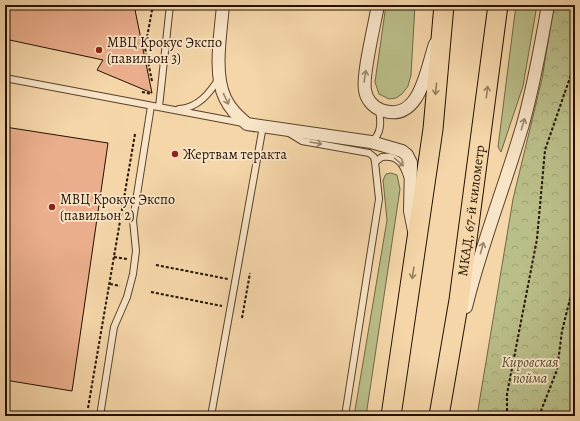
<svg xmlns="http://www.w3.org/2000/svg" width="580" height="421" font-family="Alegreya,serif">
<style>
.green{fill:#babe89;stroke:#6f6844}
.park{fill:url(#park-crowns);stroke:#6f6844}
.building{fill:#ebae8c;stroke:#241100}
.lines{fill:none;stroke-linecap:round;stroke-linejoin:round}
.service-casing{stroke:#58422a;stroke-width:8}
.minor-casing{stroke:#58422a;stroke-width:14}
.trunk-casing{stroke:#241100;stroke-width:21}
.path{stroke:#241100;stroke-width:2;stroke-dasharray:3 2;stroke-linecap:butt}
.service{stroke:#f8e4c7;stroke-width:6}
.minor{stroke:#f8e4c7;stroke-width:12}
.trunk{stroke:#f5d6a9;stroke-width:19}
.oneway{stroke:#99856d}
.oneway2{stroke:#977d5d}
.poi-dot{fill:#8f2418;stroke:#f8e4c7;stroke-width:1.5}
.labels{text-anchor:middle;stroke-width:3.5;stroke-linejoin:round;paint-order:stroke}
.poi-label{font-size:14px;fill:#241100;stroke:#f8e4c7;text-anchor:start}
.street-label{font-size:14px;fill:#241100;stroke:#f8e4c7}
.park-label{font-size:14px;font-style:italic;fill:#584e30;stroke:#f8e4c7}
</style>
<defs>
<pattern id="park-crowns" width="20" height="18" patternUnits="userSpaceOnUse"><rect width="20" height="18" fill="#babe89"/><path d="M2 6a3 3 0 1 1 6 0M12 15a3 3 0 1 1 6 0" fill="none" stroke="#a0a274"/></pattern>
</defs>
<rect width="100%" height="100%" fill="#f5d6a9"/>
<filter id="stains"><feTurbulence type="fractalNoise" baseFrequency=".005" numOctaves="4"/><feColorMatrix values="0 0 0 0 .2 0 0 0 0 .09 0 0 0 0 .02 0 0 0 .5 -.17"/></filter>
<radialGradient id="worn" r=".72"><stop offset=".6" stop-color="#630" stop-opacity="0"/><stop offset="1" stop-color="#630" stop-opacity=".3"/></radialGradient>
<path class="green" d="M 386,5 L 415,5 L 411,75 L 408,86 L 402,94 L 396,98 L 389,99 L 379,94 L 375,82 Z
M 516,5 L 537,5 L 523,86 L 501,152 L 498,147 Z
M 391,173 L 397,175 L 400,189 L 366,416 L 354,416 L 387,220 L 383,180 L 386,174 Z"/>
<path class="park" d="M 554,5 L 575,5 L 575,416 L 477,416 L 513,199 L 542,79 Z"/>
<path class="building" d="M 5,5 L 134,5 L 152,93 L 97,70 L 103,60 L 5,39 Z
M 5,127 L 108,143 L 72,391 L 5,380 Z"/>
<g class="lines">
<g class="service-casing">
<path id="service" d="M 5,78 L 243,123
M 159,107 L 170,5
M 179,109 C 198,108 210,93 219,78
M 289,133 L 302,141 L 369,153 L 374,157 L 375,162 L 379,199 L 345,416
M 371,142 C 382,134 381,122 379,109
M 375,162 L 382,157 C 397,155 403,163 407,176
M 100,416 L 114,327 L 127,297 L 133,274 L 136,251 L 133,220 L 151,106
M 211,416 L 263,126"/>
</g>
<g class="minor-casing">
<path id="minor" d="M 223,5 C 221,32 213,73 225,98 C 230,109 238,116 247,124 L 371,142 L 402,151 L 407,155 L 411,163 L 410,211 L 414,231
M 378,5 C 375,23 362,75 365,90 C 366,99 373,107 381,110 C 420,124 426,70 435,44
M 466,307 C 481,245 505,186 523,124 C 534,85 541,45 548,5"/>
</g>
<g class="trunk-casing">
<g id="trunk">
<path d="M 391,416 L 433,129 L 444,5"/>
<path id="s1" d="M 439,416 L 459,300 L 498,5"/>
</g>
</g>
<path class="path" d="M 152,81 L 145,48 L 153,5
M 142,92 L 152,94
M 114,257 L 127,259
M 156,265 L 228,279
M 110,284 L 120,286
M 151,292 L 222,306
M 242,318 L 250,273
M 88,408 L 135,134
M 507,416 L 507,394 L 537,239 L 545,150 L 575,63
M 539,416 L 557,370 L 562,331 L 575,279"/>
<use href="#service" class="service"/>
<use href="#minor" class="minor"/>
<use href="#trunk" class="trunk"/>
</g>
<defs><path id="oneway-shaft" d="M-6 0H5M1.5-3L5.5 0L1.5 3" fill="none" stroke-width="1.6" stroke-linecap="round" stroke-linejoin="round"/></defs>
<g class="oneway">
<use href="#oneway-shaft" transform="translate(365 76) rotate(-81)"/>
<use href="#oneway-shaft" transform="translate(226 99) rotate(65)"/>
<use href="#oneway-shaft" transform="translate(523 124) rotate(-73)"/>
<use href="#oneway-shaft" transform="translate(316 143) rotate(10)"/>
<use href="#oneway-shaft" transform="translate(399 162) rotate(41)"/>
<use href="#oneway-shaft" transform="translate(482 248) rotate(-74)"/>
</g>
<g class="oneway2">
<use href="#oneway-shaft" transform="translate(436 89) rotate(95)"/>
<use href="#oneway-shaft" transform="translate(487 92) rotate(-83)"/>
<use href="#oneway-shaft" transform="translate(413 273) rotate(99)"/>
</g>
<g class="poi-dot">
<circle cx="99" cy="50" r="4"/>
<circle cx="175" cy="154" r="4"/>
<circle cx="52" cy="207" r="4"/>
</g>
<g class="labels">
<g class="poi-label">
<text x="107" y="47">МВЦ Крокус Экспо<tspan x="107" dy="16">(павильон 3)</tspan></text>
<text x="183" y="159">Жертвам теракта</text>
<text x="60" y="204">МВЦ Крокус Экспо<tspan x="60" dy="16">(павильон 2)</tspan></text>
</g>
<g class="street-label">
<text dy="5" stroke="none"><textPath href="#s1" startOffset="208">МКАД, 67-й километр</textPath></text>
</g>
<g class="park-label">
<text x="530" y="367">Кировская<tspan x="530" dy="16">пойма</tspan></text>
</g>
</g>
<rect width="580" height="421" fill="none" stroke="#f5d6a9" stroke-width="20"/>
<rect x="6" y="6" width="568" height="409" fill="none" stroke="#241100" stroke-width="2"/>
<rect x="10" y="10" width="560" height="401" fill="none" stroke="#241100"/>
<rect width="100%" height="100%" filter="url(#stains)"/>
<rect width="100%" height="100%" fill="url(#worn)"/>
</svg>
